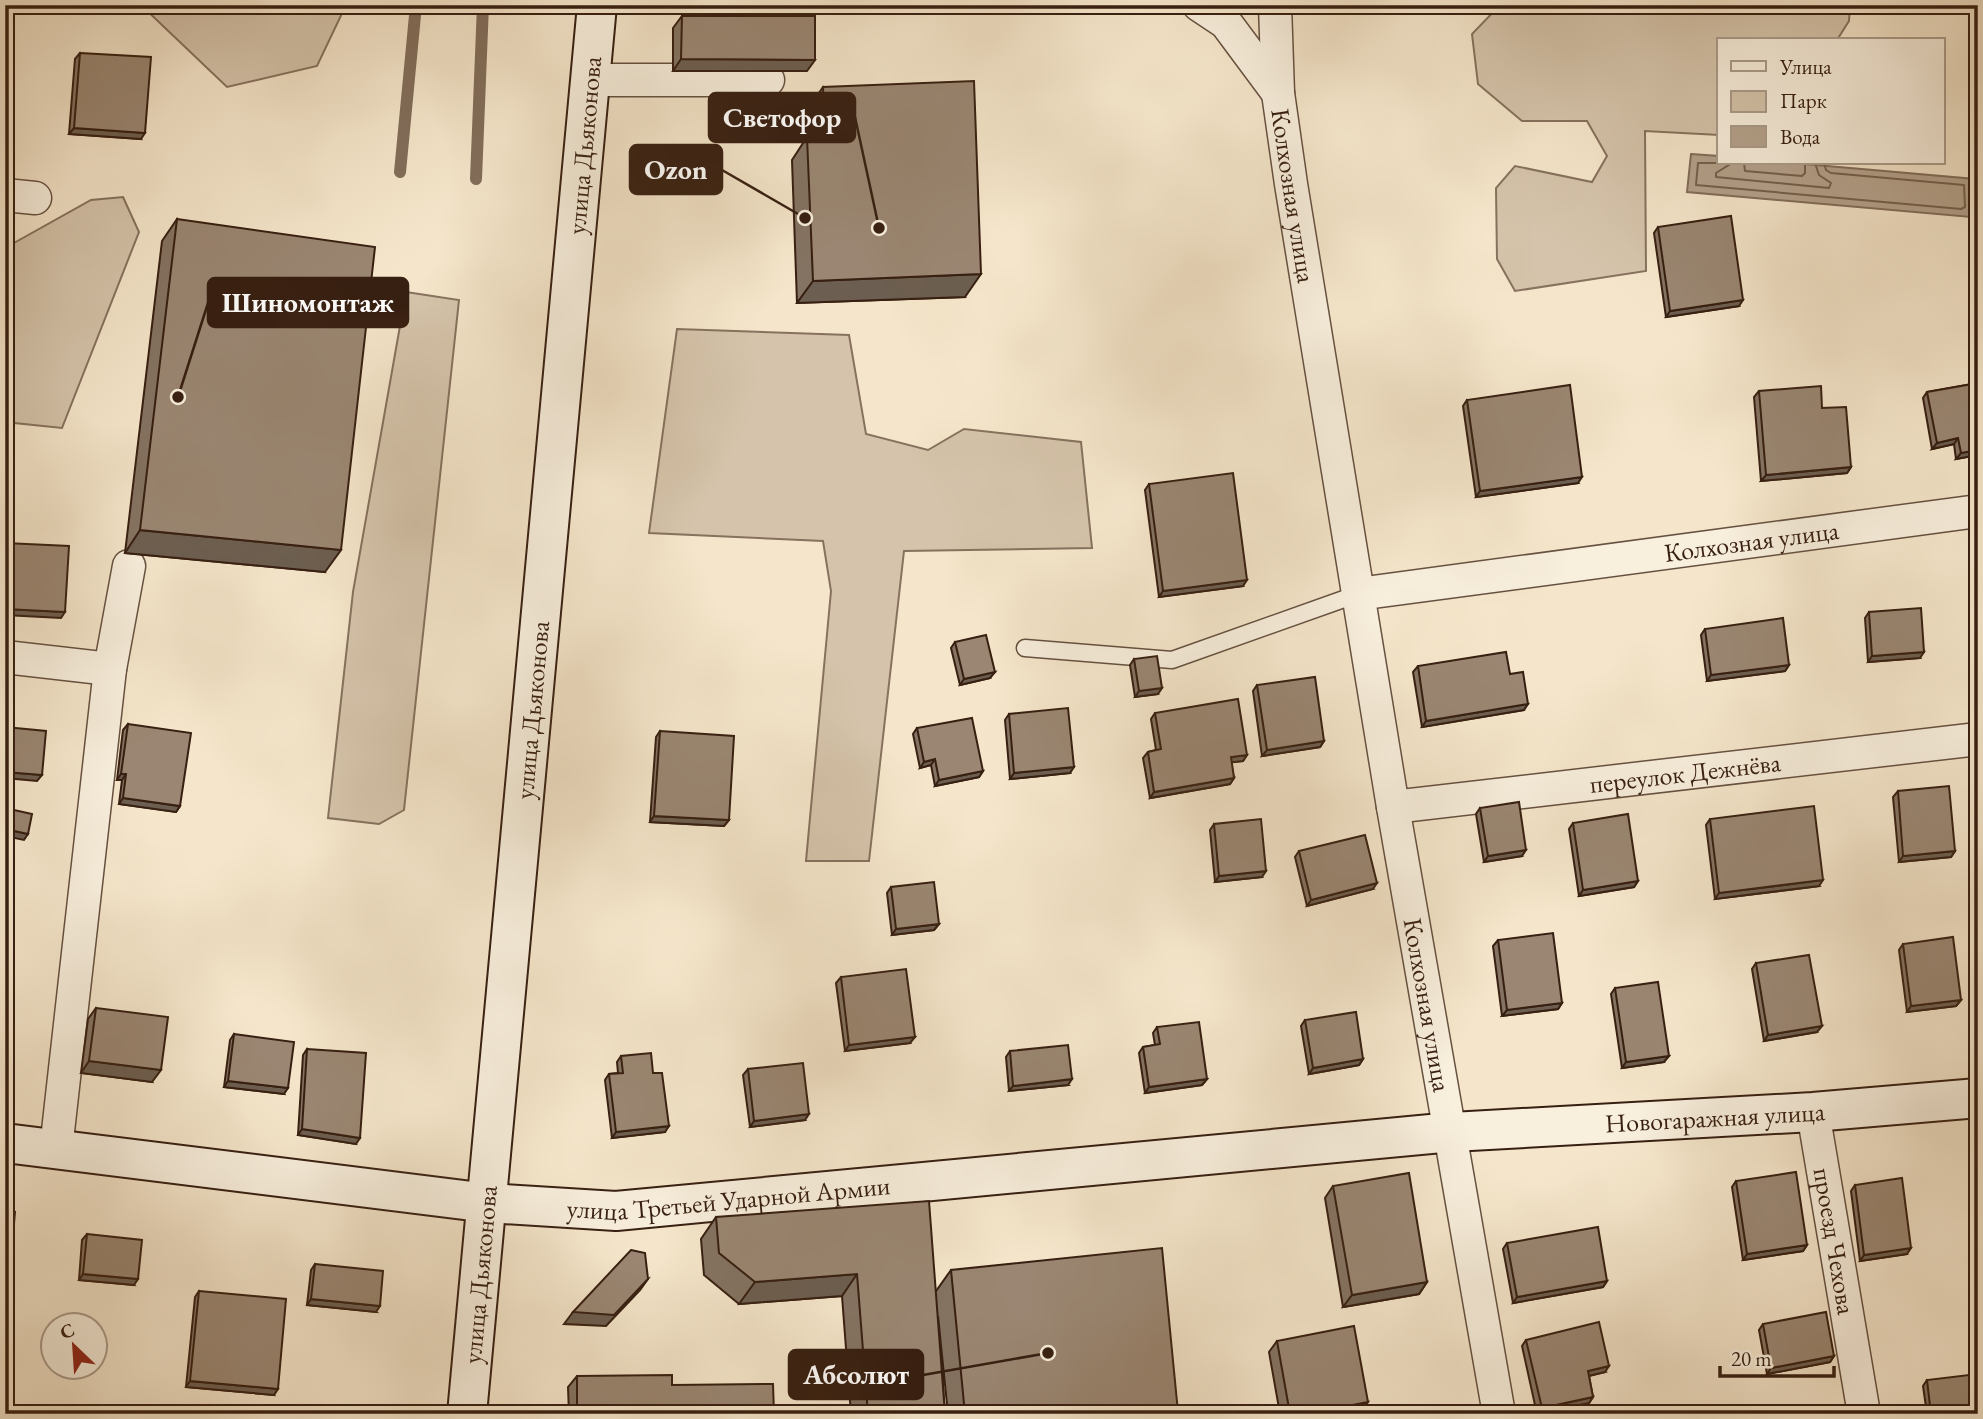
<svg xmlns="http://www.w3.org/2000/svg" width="1983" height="1419" font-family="'EB Garamond',serif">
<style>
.green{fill:#d5c4ab;stroke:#86725e;stroke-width:2}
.water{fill:#b4a28c;stroke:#826e5b;stroke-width:2}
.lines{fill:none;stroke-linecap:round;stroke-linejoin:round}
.shore{stroke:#76604e;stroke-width:2}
.stream{stroke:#826e5b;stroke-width:12}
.service-casing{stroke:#665140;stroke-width:19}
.minor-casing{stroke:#665140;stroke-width:35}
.secondary-casing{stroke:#371f11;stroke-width:42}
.service{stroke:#f8efdd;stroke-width:16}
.minor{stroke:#f8efdd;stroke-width:32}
.secondary{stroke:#f8efdd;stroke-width:38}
.wall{fill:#847362;stroke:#371f11;stroke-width:2}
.shaded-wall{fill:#6c5e50;stroke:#371f11;stroke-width:2}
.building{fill:#9a8672;stroke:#371f11;stroke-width:2}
.labels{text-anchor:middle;stroke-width:6;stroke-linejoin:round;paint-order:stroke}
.street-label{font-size:26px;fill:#371f11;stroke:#f8efdd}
.leader{fill:none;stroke:#371f11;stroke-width:2.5}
.callout-dot{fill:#371f11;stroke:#f8efdd;stroke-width:2.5}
.callout{fill:#371f11;stroke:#371f11;stroke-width:2.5}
.callout-label{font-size:28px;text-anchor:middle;font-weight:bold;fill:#fff}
</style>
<rect width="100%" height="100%" fill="#f5e6cb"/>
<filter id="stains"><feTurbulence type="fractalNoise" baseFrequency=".00286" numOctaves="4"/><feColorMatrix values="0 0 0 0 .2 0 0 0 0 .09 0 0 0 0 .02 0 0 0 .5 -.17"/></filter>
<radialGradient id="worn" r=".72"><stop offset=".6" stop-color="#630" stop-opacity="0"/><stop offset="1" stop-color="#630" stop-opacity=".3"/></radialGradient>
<path class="green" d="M 141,5 L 346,5 L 317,66 L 227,87 Z
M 1500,5 L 1850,5 L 1849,21 L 1837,40 L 1719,40 L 1719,135 L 1645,131 L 1646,271 L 1515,291 L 1497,259 L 1496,188 L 1515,166 L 1592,182 L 1607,156 L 1587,121 L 1522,121 L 1478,84 L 1472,34 Z
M 123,197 L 139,232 L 62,428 L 5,422 L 5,248 L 91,200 Z
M 406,292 L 459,300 L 404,810 L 379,824 L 328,818 L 353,592 Z
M 677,329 L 849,335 L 866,434 L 928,450 L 964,429 L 1081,442 L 1092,548 L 904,551 L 869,861 L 806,861 L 831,591 L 823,541 L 649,533 Z"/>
<path class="water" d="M 1691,154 L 1719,156 L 1719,163 L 1793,163 L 1975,179 L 1971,217 L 1687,192 Z"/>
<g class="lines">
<path class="shore" d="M 1719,163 L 1698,163 L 1696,185 L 1961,209 L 1965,207 L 1964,185 L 1831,173 L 1826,170 L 1824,163
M 1732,163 L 1716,173 L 1716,177 L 1829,188 L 1831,183 L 1819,175 L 1815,163
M 1744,163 L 1745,171 L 1802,176 L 1805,173 L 1805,163"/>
<path class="stream" d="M 400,172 L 416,5
M 476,179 L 483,5"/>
<g class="service-casing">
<path id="service" d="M 1025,648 L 1172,660 L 1358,594"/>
</g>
<g class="minor-casing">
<g id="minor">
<path d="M 1199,5 L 1226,23 L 1278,93"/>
<path id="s1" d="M 1275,5 L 1278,93 L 1291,184 L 1393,807 L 1499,1414"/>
<path d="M 591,80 L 768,80"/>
<path d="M 5,195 L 35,198"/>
<path id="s2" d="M 1358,594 L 1978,511"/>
<path d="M 5,657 L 110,669"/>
<path id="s3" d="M 1393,807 L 1978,739"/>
<path id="s4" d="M 1813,1112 L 1864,1414"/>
<path d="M 56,1149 L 110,669 L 129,566"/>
</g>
</g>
<g class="secondary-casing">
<g id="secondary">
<path id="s5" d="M 5,1143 L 488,1203 L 616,1211 L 1452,1132 L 1813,1112 L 1978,1098"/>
<path id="s6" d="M 467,1414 L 597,5"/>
</g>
</g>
<use href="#service" class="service"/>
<use href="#minor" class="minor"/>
<use href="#secondary" class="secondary"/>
</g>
<path class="wall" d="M 682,16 L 807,71 L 673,71 L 673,28 Z
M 80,53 L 141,139 L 69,134 L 75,59 Z
M 823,87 L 965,297 L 797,303 L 792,160 L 807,137 L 809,137 L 808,109 Z
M 177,219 L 325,572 L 125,553 L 162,241 Z
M 1658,227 L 1739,306 L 1666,317 L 1654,233 Z
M 1978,383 L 1978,455 L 1956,459 L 1954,444 L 1932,449 L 1923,398 L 1927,392 Z
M 1759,391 L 1822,408 L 1851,467 L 1847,473 L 1761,481 L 1754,397 Z
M 1467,400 L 1578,483 L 1476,497 L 1463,406 Z
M 1149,484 L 1243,586 L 1159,597 L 1145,490 Z
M 1869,612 L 1920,658 L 1868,662 L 1865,618 Z
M 1705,629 L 1789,665 L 1785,671 L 1707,681 L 1701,635 Z
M 955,642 L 990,678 L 960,685 L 951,648 Z
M 1134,659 L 1158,694 L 1135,697 L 1130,665 Z
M 1418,666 L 1510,674 L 1524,710 L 1422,727 L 1413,672 Z
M 1257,685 L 1324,741 L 1320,747 L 1262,756 L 1253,691 Z
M 1155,713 L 1247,755 L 1243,761 L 1231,762 L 1234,778 L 1230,784 L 1150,798 L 1143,758 L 1148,752 L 1156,750 L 1151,719 Z
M 1009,714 L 1070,773 L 1010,779 L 1005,720 Z
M 128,724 L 180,806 L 176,812 L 119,804 L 122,780 L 117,780 L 123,730 Z
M 917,728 L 983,771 L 979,777 L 935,786 L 931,765 L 920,768 L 913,734 Z
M 660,731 L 729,820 L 724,826 L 650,822 L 656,737 Z
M 1898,791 L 1955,851 L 1951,857 L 1899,862 L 1893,797 Z
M 1480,808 L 1522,856 L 1484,862 L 1476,814 Z
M 1710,819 L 1819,886 L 1715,899 L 1706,825 Z
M 1573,823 L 1638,881 L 1634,887 L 1579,896 L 1569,829 Z
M 1214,824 L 1262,877 L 1215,882 L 1210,830 Z
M 1299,851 L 1373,889 L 1307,906 L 1295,857 Z
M 891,887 L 939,924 L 934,930 L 892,935 L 887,893 Z
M 1498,940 L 1562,1003 L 1558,1009 L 1502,1016 L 1493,946 Z
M 1903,944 L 1961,1000 L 1956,1006 L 1907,1012 L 1899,950 Z
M 1756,963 L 1817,1032 L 1764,1041 L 1752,969 Z
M 841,977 L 910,1043 L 845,1051 L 836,983 Z
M 1615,988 L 1664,1062 L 1622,1068 L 1611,994 Z
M 96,1008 L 152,1082 L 81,1073 L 88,1019 Z
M 1305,1020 L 1363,1059 L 1359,1065 L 1309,1074 L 1301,1026 Z
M 1157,1027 L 1207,1079 L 1202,1085 L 1145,1093 L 1139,1053 L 1143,1047 L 1155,1045 L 1153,1033 Z
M 234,1034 L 284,1094 L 224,1087 L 230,1040 Z
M 307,1049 L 356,1144 L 298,1135 L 303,1055 Z
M 1010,1051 L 1068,1085 L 1009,1091 L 1006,1057 Z
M 621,1056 L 653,1073 L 665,1132 L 612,1138 L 605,1080 L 609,1074 L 618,1073 L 617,1062 Z
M 748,1069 L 805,1120 L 750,1127 L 743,1075 Z
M 1736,1181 L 1807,1245 L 1803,1251 L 1743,1260 L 1732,1187 Z
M 1855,1185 L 1907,1254 L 1860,1261 L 1851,1191 Z
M 1333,1186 L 1427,1282 L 1419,1294 L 1343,1307 L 1325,1198 Z
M 716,1217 L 936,1291 L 951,1270 L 1177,1414 L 948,1414 L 938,1316 L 945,1414 L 851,1414 L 842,1296 L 739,1304 L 704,1275 L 701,1239 Z
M 87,1234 L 134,1285 L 79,1280 L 82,1240 Z
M 1507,1243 L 1607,1281 L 1603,1287 L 1513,1303 L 1503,1249 Z
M 315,1264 L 376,1312 L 307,1305 L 311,1270 Z
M 199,1291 L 274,1395 L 186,1387 L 195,1297 Z
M 1763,1324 L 1834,1356 L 1830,1362 L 1767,1374 L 1759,1330 Z
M 1526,1340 L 1605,1372 L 1589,1376 L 1593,1397 L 1589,1403 L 1537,1414 L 1522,1346 Z
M 1277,1341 L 1360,1414 L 1280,1414 L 1269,1352 Z
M 577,1376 L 672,1385 L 774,1414 L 569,1414 L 568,1387 Z
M 1927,1380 L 1978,1414 L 1927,1414 L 1923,1386 Z"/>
<path class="shaded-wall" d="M 681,59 L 815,60 L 807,71 L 673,71 Z
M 74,128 L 145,133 L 141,139 L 69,134 Z
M 981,274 L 965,297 L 797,303 L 813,281 Z
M 1743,300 L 1739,306 L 1666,317 L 1670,311 Z
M 1958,438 L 1954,444 L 1932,449 L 1937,443 Z
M 1978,450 L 1978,455 L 1956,459 L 1961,453 Z
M 1851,467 L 1847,473 L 1761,481 L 1766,475 Z
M 1582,477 L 1578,483 L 1476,497 L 1480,491 Z
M 140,530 L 341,550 L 325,572 L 125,553 Z
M 1247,580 L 1243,586 L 1159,597 L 1163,591 Z
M 5,609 L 65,612 L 61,618 L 5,615 Z
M 1924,652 L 1920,658 L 1868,662 L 1872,656 Z
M 1789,665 L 1785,671 L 1707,681 L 1711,675 Z
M 995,672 L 990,678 L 960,685 L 964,679 Z
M 1162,688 L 1158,694 L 1135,697 L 1139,691 Z
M 1528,704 L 1524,710 L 1422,727 L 1426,721 Z
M 1324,741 L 1320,747 L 1262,756 L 1267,750 Z
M 1247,755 L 1243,761 L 1226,763 L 1231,757 Z
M 935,759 L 931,765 L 920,768 L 924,762 Z
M 1074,767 L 1070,773 L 1010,779 L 1014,773 Z
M 983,771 L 979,777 L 935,786 L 939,780 Z
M 5,772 L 42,775 L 37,781 L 5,778 Z
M 121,774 L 126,774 L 122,780 L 117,780 Z
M 1234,778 L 1230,784 L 1150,798 L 1154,792 Z
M 123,798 L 180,806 L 176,812 L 119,804 Z
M 654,816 L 729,820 L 724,826 L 650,822 Z
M 5,829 L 28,834 L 24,840 L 5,836 Z
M 1526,850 L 1522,856 L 1484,862 L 1488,856 Z
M 1955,851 L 1951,857 L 1899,862 L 1903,856 Z
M 1266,871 L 1262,877 L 1215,882 L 1219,876 Z
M 1823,880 L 1819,886 L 1715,899 L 1719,893 Z
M 1638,881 L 1634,887 L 1579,896 L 1583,890 Z
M 1377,883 L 1373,889 L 1307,906 L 1311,900 Z
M 939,924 L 934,930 L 892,935 L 896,929 Z
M 1961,1000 L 1956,1006 L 1907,1012 L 1911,1006 Z
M 1562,1003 L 1558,1009 L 1502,1016 L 1507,1010 Z
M 1822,1026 L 1817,1032 L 1764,1041 L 1768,1035 Z
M 915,1037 L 910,1043 L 845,1051 L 849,1045 Z
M 1669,1056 L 1664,1062 L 1622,1068 L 1626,1062 Z
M 1363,1059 L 1359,1065 L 1309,1074 L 1313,1068 Z
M 89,1061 L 161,1070 L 152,1082 L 81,1073 Z
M 1072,1079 L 1068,1085 L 1009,1091 L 1013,1086 Z
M 1207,1079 L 1202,1085 L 1145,1093 L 1149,1087 Z
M 228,1081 L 288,1088 L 284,1094 L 224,1087 Z
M 809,1114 L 805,1120 L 750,1127 L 754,1121 Z
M 669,1126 L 665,1132 L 612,1138 L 616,1132 Z
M 302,1129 L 360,1138 L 356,1144 L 298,1135 Z
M 1807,1245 L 1803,1251 L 1743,1260 L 1747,1254 Z
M 1911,1248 L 1907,1254 L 1860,1261 L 1864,1255 Z
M 83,1274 L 138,1279 L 134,1285 L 79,1280 Z
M 857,1274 L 842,1296 L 739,1304 L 755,1282 Z
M 648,1279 L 640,1290 L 606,1326 L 564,1324 L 573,1312 Z
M 1607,1281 L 1603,1287 L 1513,1303 L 1517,1297 Z
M 1427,1282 L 1419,1294 L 1343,1307 L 1352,1295 Z
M 311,1299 L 380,1306 L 376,1312 L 307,1305 Z
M 1834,1356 L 1830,1362 L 1767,1374 L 1771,1368 Z
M 1609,1366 L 1605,1372 L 1584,1377 L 1588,1371 Z
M 190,1381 L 278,1389 L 274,1395 L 186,1387 Z
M 1593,1397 L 1589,1403 L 1538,1414 L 1542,1408 Z
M 1368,1402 L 1360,1414 L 1307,1414 Z"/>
<path class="building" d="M 682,16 L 815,16 L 815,60 L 681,59 Z
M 80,53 L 151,57 L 145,133 L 74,128 Z
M 974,81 L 981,274 L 813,281 L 807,137 L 825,137 L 823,87 Z
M 1731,216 L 1743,300 L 1670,311 L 1658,227 Z
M 177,219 L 375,247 L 341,550 L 140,530 Z
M 1978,383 L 1978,450 L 1961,453 L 1958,438 L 1937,443 L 1927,392 Z
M 1570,385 L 1582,477 L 1480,491 L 1467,400 Z
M 1821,386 L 1822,408 L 1846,407 L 1851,467 L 1766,475 L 1759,391 Z
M 1233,473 L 1247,580 L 1163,591 L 1149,484 Z
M 5,543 L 69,546 L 65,612 L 5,609 Z
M 1921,608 L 1924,652 L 1872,656 L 1869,612 Z
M 1783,618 L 1789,665 L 1711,675 L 1705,629 Z
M 986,635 L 995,672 L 964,679 L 955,642 Z
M 1506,652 L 1510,674 L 1523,672 L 1528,704 L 1426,721 L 1418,666 Z
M 1157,656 L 1162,688 L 1139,691 L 1134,659 Z
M 1315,677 L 1324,741 L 1267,750 L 1257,685 Z
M 1238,699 L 1247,755 L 1231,757 L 1234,778 L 1154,792 L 1148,752 L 1161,749 L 1155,713 Z
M 1068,708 L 1074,767 L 1014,773 L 1009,714 Z
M 972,718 L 983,771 L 939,780 L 935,759 L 924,762 L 917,728 Z
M 128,724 L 191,733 L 180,806 L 123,798 L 126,774 L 121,774 Z
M 5,727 L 46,731 L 42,775 L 5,772 Z
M 660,731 L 734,736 L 729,820 L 654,816 Z
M 1949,786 L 1955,851 L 1903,856 L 1898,791 Z
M 1519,802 L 1526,850 L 1488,856 L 1480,808 Z
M 1814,806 L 1823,880 L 1719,893 L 1710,819 Z
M 5,808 L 32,814 L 28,834 L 5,829 Z
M 1628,814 L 1638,881 L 1583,890 L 1573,823 Z
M 1261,819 L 1266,871 L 1219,876 L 1214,824 Z
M 1365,835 L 1377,883 L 1311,900 L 1299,851 Z
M 934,882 L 939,924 L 896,929 L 891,887 Z
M 1553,933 L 1562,1003 L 1507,1010 L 1498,940 Z
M 1953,937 L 1961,1000 L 1911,1006 L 1903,944 Z
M 1809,955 L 1822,1026 L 1768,1035 L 1756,963 Z
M 906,969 L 915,1037 L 849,1045 L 841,977 Z
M 1658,982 L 1669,1056 L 1626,1062 L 1615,988 Z
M 96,1008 L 168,1017 L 161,1070 L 89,1061 Z
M 1356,1012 L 1363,1059 L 1313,1068 L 1305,1020 Z
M 1199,1022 L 1207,1079 L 1149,1087 L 1143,1047 L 1160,1044 L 1157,1027 Z
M 234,1034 L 294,1042 L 288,1088 L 228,1081 Z
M 1068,1045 L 1072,1079 L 1013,1086 L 1010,1051 Z
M 307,1049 L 366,1053 L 360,1138 L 302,1129 Z
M 651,1053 L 653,1073 L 662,1073 L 669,1126 L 616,1132 L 609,1074 L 623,1073 L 621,1056 Z
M 803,1063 L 809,1114 L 754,1121 L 748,1069 Z
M 1796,1172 L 1807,1245 L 1747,1254 L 1736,1181 Z
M 1409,1173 L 1427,1282 L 1352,1295 L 1333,1186 Z
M 1902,1178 L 1911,1248 L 1864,1255 L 1855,1185 Z
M 929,1201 L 945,1414 L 868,1414 L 857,1274 L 755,1282 L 719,1253 L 716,1217 Z
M 5,1211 L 15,1212 L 7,1307 L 5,1307 Z
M 1598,1227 L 1607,1281 L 1517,1297 L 1507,1243 Z
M 87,1234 L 142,1240 L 138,1279 L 83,1274 Z
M 1162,1248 L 1178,1412 L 1158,1414 L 965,1414 L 951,1270 Z
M 631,1250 L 645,1253 L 648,1279 L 614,1315 L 573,1312 Z
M 315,1264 L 383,1271 L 380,1306 L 311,1299 Z
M 199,1291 L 286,1299 L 278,1389 L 190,1381 Z
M 1826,1312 L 1834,1356 L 1771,1368 L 1763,1324 Z
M 1599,1322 L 1609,1366 L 1588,1371 L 1593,1397 L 1542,1408 L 1526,1340 Z
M 1354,1326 L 1368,1402 L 1307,1414 L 1290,1414 L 1277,1341 Z
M 1977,1374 L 1978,1414 L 1931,1414 L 1927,1380 Z
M 672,1375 L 672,1385 L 773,1384 L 774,1414 L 577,1414 L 577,1376 Z
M 1840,1407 L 1842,1414 L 1808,1414 Z"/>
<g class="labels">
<g class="street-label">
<text dy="9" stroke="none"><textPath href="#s6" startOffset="1274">улица Дьяконова</textPath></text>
<text dy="9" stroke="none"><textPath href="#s1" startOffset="192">Колхозная улица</textPath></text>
<text dy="9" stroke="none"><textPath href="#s2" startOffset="397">Колхозная улица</textPath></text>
<text dy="9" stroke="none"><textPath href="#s6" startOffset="707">улица Дьяконова</textPath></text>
<text dy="9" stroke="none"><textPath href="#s3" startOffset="294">переулок Дежнёва</textPath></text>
<text dy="9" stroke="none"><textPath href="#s1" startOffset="1012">Колхозная улица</textPath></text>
<text dy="9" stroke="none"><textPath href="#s5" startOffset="1718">Новогаражная улица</textPath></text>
<text dy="9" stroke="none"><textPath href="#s5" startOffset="728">улица Третьей Ударной Армии</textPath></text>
<text dy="9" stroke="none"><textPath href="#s4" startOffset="131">проезд Чехова</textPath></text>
<text dy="9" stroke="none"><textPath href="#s6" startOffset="140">улица Дьяконова</textPath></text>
</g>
</g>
<path class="leader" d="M879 228L855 117M805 218L722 170M178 397L208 303M1048 1353L923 1375"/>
<g class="callout-dot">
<circle cx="879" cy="228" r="7"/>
<circle cx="805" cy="218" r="7"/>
<circle cx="178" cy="397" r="7"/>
<circle cx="1048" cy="1353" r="7"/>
</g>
<g class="callout">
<rect x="709" y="93" width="146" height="49" rx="7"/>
<rect x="630" y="145" width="92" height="49" rx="7"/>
<rect x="208" y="278" width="200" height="49" rx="7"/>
<rect x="789" y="1350" width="134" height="49" rx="7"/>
</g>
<g class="callout-label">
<text x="782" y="127">Светофор</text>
<text x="676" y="179">Ozon</text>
<text x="308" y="312">Шиномонтаж</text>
<text x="856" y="1384">Абсолют</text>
</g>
<rect width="1983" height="1419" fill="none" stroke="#f5e6cb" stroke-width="28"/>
<rect x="7" y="7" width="1969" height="1405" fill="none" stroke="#371f11" stroke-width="3.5"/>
<rect x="14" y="14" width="1955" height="1391" fill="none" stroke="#371f11" stroke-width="2"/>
<rect x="1717" y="38" width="228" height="126" fill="#f8efdd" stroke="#ab9c8b" stroke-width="2"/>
<rect x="1731" y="61" width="35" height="10" fill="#f8efdd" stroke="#ab9c8b" stroke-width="2"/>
<text x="1780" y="74" font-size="21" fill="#371f11">Улица</text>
<rect x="1731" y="91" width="35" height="21" fill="#d5c4ab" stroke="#ab9c8b" stroke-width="2"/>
<text x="1780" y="108" font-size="21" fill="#371f11">Парк</text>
<rect x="1731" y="126" width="35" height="21" fill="#b4a28c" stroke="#ab9c8b" stroke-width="2"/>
<text x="1780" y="144" font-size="21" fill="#371f11">Вода</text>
<g transform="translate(74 1346) rotate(335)"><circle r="33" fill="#f8efdd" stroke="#ab9c8b" stroke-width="2"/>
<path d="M0-5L12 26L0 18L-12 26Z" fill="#8f2418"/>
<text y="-10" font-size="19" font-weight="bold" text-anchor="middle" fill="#371f11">С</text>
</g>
<path d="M1720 1366v10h114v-10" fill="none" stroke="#371f11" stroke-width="3.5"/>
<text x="1731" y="1366" font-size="21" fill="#371f11" stroke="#f8efdd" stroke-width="5" paint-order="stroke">20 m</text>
<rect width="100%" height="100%" filter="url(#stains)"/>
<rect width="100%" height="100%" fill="url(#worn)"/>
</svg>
